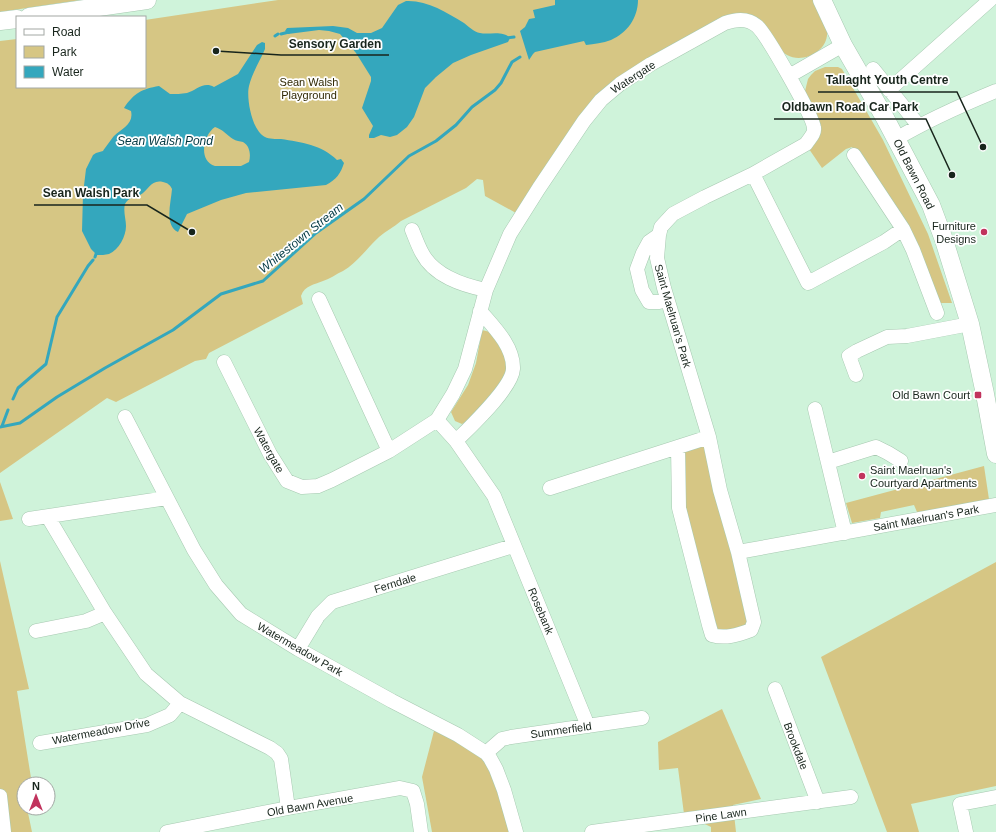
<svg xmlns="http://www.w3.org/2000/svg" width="996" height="832" font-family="Arial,sans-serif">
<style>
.green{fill:#d6c684}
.water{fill:#34a7bd;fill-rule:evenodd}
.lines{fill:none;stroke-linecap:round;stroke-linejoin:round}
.stream{stroke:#34a7bd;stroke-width:3}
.minor-casing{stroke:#a7c9b1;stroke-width:15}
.major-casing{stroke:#a7c9b1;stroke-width:19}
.minor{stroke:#fff;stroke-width:14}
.major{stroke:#fff;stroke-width:18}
.poi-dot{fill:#c1335d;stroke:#fff;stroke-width:1.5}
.labels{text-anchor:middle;stroke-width:3.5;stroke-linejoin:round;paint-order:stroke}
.street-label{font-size:11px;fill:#18251c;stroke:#fff}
.park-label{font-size:11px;fill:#312904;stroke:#fff}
.poi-label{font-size:11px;fill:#18251c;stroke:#fff;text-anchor:end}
.water-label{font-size:12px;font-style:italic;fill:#043943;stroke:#fff}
.leader{fill:none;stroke:#18251c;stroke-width:1.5}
.callout-dot{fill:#18251c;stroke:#fff;stroke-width:1.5}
.callout-label{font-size:12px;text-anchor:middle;font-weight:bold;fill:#18251c;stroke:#fff;stroke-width:3.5;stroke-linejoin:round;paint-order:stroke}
</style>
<rect width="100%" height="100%" fill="#cff3da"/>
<path class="green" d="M 0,0 L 81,0 L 0,12 Z
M 278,0 L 813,0 C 817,8 826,22 827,31 C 829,51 803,64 787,55 C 779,51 760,24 752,16 C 742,11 735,13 724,17 L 617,78 L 598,94 L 516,213 L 485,196 L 483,180 L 477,179 L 466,188 L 401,221 C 394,227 386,231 379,237 C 367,248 357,263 343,271 C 336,274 330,279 323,281 C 314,285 305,285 301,296 L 303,304 L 209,353 L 206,359 L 195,361 L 116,402 L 107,398 L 0,473 L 0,41 L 17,39 L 17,87 L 145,87 L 145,20 Z
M 825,67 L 838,67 L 842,69 L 883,140 L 928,234 L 952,303 L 934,303 L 859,157 L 852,147 L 846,149 L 822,168 L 809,149 L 805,91 L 808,79 L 811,75 L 815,71 Z
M 482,330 L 494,333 L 509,364 L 506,379 L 470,419 L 462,424 L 455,421 L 451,412 L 468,385 L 476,363 Z
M 709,437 L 754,622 L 720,637 L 679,508 L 678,447 Z
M 984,466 L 990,506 L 920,519 L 914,505 L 881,512 L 880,518 L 852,523 L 846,503 Z
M 0,482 L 13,519 L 0,521 Z
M 0,561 L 29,689 L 17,691 L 32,784 L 24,784 L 24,808 L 27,808 L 32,832 L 0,832 Z
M 996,562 L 996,786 L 911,804 L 919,832 L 887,832 L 821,657 Z
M 722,709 L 761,799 L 733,805 L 736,832 L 711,832 L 711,827 L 684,814 L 678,768 L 659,770 L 658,742 Z
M 435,727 L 487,760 L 511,832 L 432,832 L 422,777 Z"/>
<path class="water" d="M 555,0 L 638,0 C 638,18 627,33 611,40 C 603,43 594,44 586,45 L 584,41 L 535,52 L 533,54 L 529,60 L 520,31 L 525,27 L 529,19 L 535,18 L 533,10 L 555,5 Z
M 406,1 C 427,0 446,12 464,23 C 468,26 474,32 480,33 C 489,35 503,30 510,38 L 508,42 L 471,55 L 453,63 L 436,77 L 425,88 L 414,117 L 407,127 L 397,135 L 390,137 L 381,135 L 374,138 L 369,138 L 369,135 L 373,126 L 362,108 L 371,81 L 371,77 L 356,53 L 340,34 L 329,31 L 319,30 L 288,34 L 285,31 L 287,28 L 333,26 L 348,28 L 357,33 L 371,33 L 382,28 L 398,5 Z
M 262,42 L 265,43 L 265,49 C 260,61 252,73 249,86 C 246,98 252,131 265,137 C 269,139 276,139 281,139 C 301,142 322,145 337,160 L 341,159 L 344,163 C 341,173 336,180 326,185 L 246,193 L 221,200 L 187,214 L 178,232 C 164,225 171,203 172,189 C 170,185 168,183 163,182 C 151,179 149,190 140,195 C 135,197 128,198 125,204 C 123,211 126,219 126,226 C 126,236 119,250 109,254 C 105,255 101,255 97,255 L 91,249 L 82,231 L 83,194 L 86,169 L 93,155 L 96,153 L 103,151 C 104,149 113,137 114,136 C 122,128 134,124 131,111 L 124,108 C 134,93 142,89 159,86 L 170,94 C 176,94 181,94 187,93 C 196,91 203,81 214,87 L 238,74 L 257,45 ZM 215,127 C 222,129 227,135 233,139 C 236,141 240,141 243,142 C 250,146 251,155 249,162 L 241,166 L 215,166 C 198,161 203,135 215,127 Z"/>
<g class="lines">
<path class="stream" d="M 281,34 L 289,32
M 275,36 L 278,34
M 506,38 L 514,37
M 95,257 L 97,251
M 13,399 L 18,388 L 46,364 L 57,317 L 88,266 L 93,260
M 2,426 L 8,410
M 0,427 L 20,423 L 57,397 L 105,368 L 173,330 L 221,294 L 263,281 L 316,233 L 364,199 L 409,156 L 436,141 L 456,125 L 472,107 L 495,90 L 501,83 L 512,62 L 520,57"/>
<g class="minor-casing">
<path id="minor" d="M 873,69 L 919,126
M 789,76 L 843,45
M 889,90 L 990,0
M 896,139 C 928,120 962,105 996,91
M 854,155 L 903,229 L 913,250 L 937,313
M 753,174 L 808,283 L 884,242 L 903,229
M 412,230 C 415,237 418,246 422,253 C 434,276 462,285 486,290
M 659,235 L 649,242 L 643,253 L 637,269 L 642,290 L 649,302 L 659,302 L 667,300
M 319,299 L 389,451
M 224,362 L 270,454 L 287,481 L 302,487 L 318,486 L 332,480 L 389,451 L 437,420 L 453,394 L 465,369 L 486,290 L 510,234 L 539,188 L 584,121 L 601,100 L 620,84 L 651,64 L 725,23 C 736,19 748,18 757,26 C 767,35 813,116 814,128 C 815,134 809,139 806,144 L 753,174 L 705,197 L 673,214 L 661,227 L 659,235 L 657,258 L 664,288 L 709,437 L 720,490 L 738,552 L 754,622 L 751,630 C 738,635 725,639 712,635 L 709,625 L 679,508 L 678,447
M 856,375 L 849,356 L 857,351 L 887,337 L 907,336 L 970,324
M 815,409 L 845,533
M 125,417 L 194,550 L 216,585 L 241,614 L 298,649 L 392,701 L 458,735 L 486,753 L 490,758 L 496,769 L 504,790 L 516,832
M 437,420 L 456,441 L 494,496 L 588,726
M 456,441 C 470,427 512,388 513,369 C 514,347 494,327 480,311
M 828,462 L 876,447 L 888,453 L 901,461
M 550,488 L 709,437
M 48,517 L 105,613 L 146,674 L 180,703 L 270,748 L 277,753 L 281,759 L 288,808
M 29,519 L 167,498
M 738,552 L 996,505
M 36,631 L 86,621 L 105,613
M 298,649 L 318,616 L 332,602 L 513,546
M 775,689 L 818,802
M 40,743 L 147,725 L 170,715 L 180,703
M 486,753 L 502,739 L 511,737 L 642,718
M 0,796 L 4,832
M 167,832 L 288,808 L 400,788 L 413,791 L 417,804 L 421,832
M 592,832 L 851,797
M 966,832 L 960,804 L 996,797"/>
</g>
<g class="major-casing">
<path id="major" d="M 822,0 L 843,45 L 885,118 L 931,205 L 944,240 L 970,324 L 985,394 L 996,454
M 29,17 L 147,0
M 0,21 L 17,19"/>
</g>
<use href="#minor" class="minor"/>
<use href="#major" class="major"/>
</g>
<g class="poi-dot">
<circle cx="984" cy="232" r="4"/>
<rect x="974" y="391" width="8" height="8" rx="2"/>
<circle cx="862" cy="476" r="4"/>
</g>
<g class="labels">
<g class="street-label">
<text transform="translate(633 77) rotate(-33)" y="4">Watergate</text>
<text transform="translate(914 174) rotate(63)" y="4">Old Bawn Road</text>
<text transform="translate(673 316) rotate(74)" y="4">Saint Maelruan's Park</text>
<text transform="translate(269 450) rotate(61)" y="4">Watergate</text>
<text transform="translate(926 518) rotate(-10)" y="4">Saint Maelruan's Park</text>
<text transform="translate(395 583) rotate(-17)" y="4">Ferndale</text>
<text transform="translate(541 611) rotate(67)" y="4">Rosebank</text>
<text transform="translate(300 649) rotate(30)" y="4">Watermeadow Park</text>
<text transform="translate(561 730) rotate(-8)" y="4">Summerfield</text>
<text transform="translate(101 731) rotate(-11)" y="4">Watermeadow Drive</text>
<text transform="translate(796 746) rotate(69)" y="4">Brookdale</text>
<text transform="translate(310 805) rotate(-10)" y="4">Old Bawn Avenue</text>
<text transform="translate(721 815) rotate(-8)" y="4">Pine Lawn</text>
</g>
<g class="park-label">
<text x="309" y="86">Sean Walsh<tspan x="309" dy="13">Playground</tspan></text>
</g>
<g class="poi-label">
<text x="976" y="230">Furniture<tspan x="976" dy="13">Designs</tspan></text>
<text x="970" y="399">Old Bawn Court</text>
<text x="870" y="474" text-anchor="start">Saint Maelruan's<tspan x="870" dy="13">Courtyard Apartments</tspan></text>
</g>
<g class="water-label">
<text x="165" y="145">Sean Walsh Pond</text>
<text transform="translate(301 238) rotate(-39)" y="4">Whitestown Stream</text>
</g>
</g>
<path class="leader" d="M216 51L281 55H389M983 147L957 92H818M952 175L926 119H774M192 232L147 205H34"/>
<g class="callout-dot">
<circle cx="216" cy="51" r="4"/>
<circle cx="983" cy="147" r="4"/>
<circle cx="952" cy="175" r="4"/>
<circle cx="192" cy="232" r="4"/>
</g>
<g class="callout-label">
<text x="335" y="48">Sensory Garden</text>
<text x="887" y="84">Tallaght Youth Centre</text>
<text x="850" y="111">Oldbawn Road Car Park</text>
<text x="91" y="197">Sean Walsh Park</text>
</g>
<rect x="16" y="16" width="130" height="72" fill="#ffffff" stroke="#a3a8a4"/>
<rect x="24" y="29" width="20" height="6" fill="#ffffff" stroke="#a3a8a4"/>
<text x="52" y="36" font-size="12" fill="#18251c">Road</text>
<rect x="24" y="46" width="20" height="12" fill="#d6c684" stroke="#a3a8a4"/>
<text x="52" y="56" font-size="12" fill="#18251c">Park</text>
<rect x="24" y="66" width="20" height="12" fill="#34a7bd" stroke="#a3a8a4"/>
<text x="52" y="76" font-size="12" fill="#18251c">Water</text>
<g transform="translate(36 796)"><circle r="19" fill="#ffffff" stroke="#a3a8a4"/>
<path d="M0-3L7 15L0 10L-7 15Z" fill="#c1335d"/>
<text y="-6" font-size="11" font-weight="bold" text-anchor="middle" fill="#18251c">N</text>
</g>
</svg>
